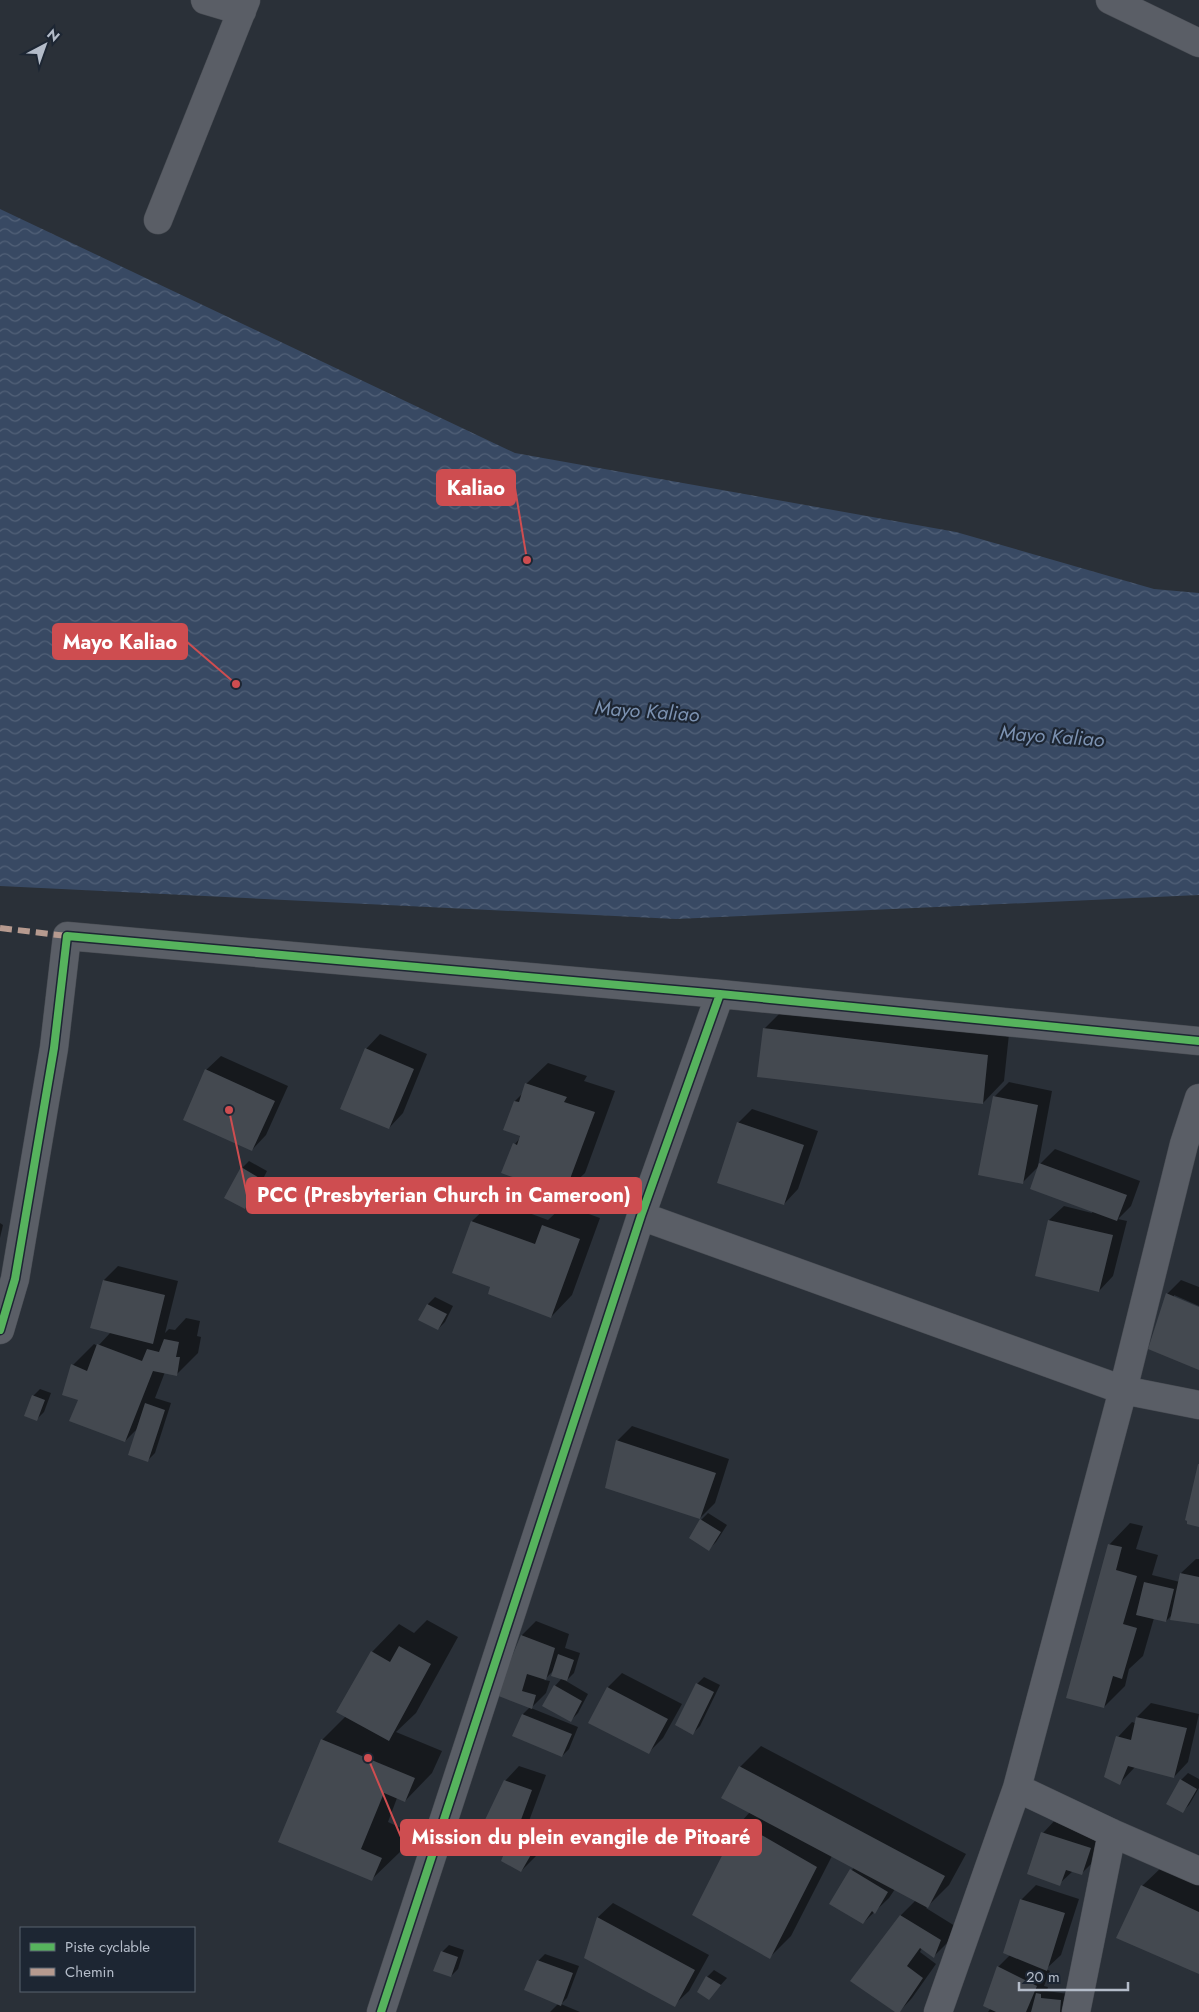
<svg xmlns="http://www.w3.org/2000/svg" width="1199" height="2012" font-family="Jost,sans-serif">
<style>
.water{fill:url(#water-waves)}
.shadow{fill:#0007}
.building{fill:#444950}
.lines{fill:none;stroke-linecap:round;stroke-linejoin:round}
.minor-casing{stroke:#484c53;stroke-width:29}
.minor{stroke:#5a5e66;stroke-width:28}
.quiet{stroke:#b69a8f;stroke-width:6;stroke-dasharray:12 6;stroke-linecap:butt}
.cycleway-casing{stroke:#1d2633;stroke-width:11}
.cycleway{stroke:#56b35d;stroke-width:8}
.labels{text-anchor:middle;stroke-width:4.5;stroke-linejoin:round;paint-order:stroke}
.water-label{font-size:20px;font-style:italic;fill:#7c92b1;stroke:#1d2633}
.leader{fill:none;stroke:#ce4d50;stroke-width:2}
.callout-dot{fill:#ce4d50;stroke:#1d2633;stroke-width:2}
.callout{fill:#ce4d50;stroke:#ce4d50;stroke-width:2}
.callout-label{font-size:20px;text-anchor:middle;font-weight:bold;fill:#fff}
</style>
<defs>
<pattern id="water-waves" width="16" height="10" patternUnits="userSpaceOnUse" patternTransform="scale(1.25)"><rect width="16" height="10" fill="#384963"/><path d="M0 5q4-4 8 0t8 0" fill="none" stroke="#526178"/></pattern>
</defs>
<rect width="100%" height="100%" fill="#2a3038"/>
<path class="water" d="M 0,209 L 515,453 L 956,532 L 1154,589 L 1199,593 L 1199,895 L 676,919 L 0,886 Z"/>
<path class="shadow" d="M 785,1008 L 1009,1034 L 1004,1081 L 983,1103 L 764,1029 Z
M 380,1034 L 427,1054 L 403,1113 L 389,1128 L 366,1049 Z
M 221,1056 L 288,1086 L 266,1135 L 252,1150 L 206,1070 Z
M 548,1063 L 587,1076 L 584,1081 L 615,1091 L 585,1173 L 563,1194 L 515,1144 L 520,1138 L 515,1101 L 523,1093 L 526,1084 Z
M 1009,1082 L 1052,1091 L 1038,1166 L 1055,1149 L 1140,1181 L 1131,1206 L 1118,1219 L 1127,1221 L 1113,1276 L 1099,1291 L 1049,1220 L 1064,1206 L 1092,1213 L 1093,1211 L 1039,1166 L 1023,1182 L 994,1097 Z
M 752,1109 L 818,1131 L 798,1189 L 784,1204 L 738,1123 Z
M 249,1161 L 267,1171 L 252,1201 L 245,1208 L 242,1168 Z
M 494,1200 L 548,1220 L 564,1205 L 600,1218 L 572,1295 L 551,1317 L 492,1287 L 454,1272 L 472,1221 Z
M 0,1223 L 3,1225 L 0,1238 Z
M 118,1266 L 178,1281 L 165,1333 L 169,1329 L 175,1330 L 186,1318 L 200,1321 L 197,1336 L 201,1337 L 198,1353 L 177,1374 L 165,1372 L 155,1398 L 171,1403 L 155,1453 L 148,1460 L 139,1427 L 125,1441 L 79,1399 L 73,1365 L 94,1344 L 98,1346 L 111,1332 L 104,1280 Z
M 1181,1280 L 1199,1287 L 1199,1306 L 1174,1295 L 1174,1298 L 1199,1308 L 1199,1369 L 1167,1294 Z
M 435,1297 L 453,1306 L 445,1322 L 438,1329 L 420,1319 L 428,1304 Z
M 40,1389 L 51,1393 L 44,1412 L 37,1419 L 33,1396 Z
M 632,1426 L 729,1459 L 715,1503 L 700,1518 L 617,1441 Z
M 708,1513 L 727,1525 L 716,1542 L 709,1549 L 701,1520 Z
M 1130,1523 L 1143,1526 L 1136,1549 L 1158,1555 L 1152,1575 L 1180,1582 L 1181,1573 L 1196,1559 L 1199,1559 L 1199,1623 L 1173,1614 L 1166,1621 L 1154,1618 L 1143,1656 L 1129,1669 L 1125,1686 L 1104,1707 L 1109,1545 Z
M 427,1620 L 458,1637 L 416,1713 L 396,1732 L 442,1751 L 432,1773 L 405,1801 L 397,1798 L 388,1822 L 408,1831 L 400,1852 L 372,1879 L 279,1841 L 322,1740 L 346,1716 L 372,1652 L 399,1624 L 414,1633 Z
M 536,1621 L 569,1634 L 565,1648 L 580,1653 L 574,1673 L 566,1681 L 588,1694 L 578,1713 L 571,1720 L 555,1686 L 562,1678 L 554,1670 L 544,1680 L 550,1681 L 546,1693 L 531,1708 L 578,1727 L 569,1749 L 562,1756 L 514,1736 L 523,1714 L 530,1707 L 498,1694 L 522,1635 Z
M 622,1673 L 682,1704 L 663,1738 L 648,1753 L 608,1687 Z
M 704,1677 L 720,1685 L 700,1726 L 693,1733 L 697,1684 Z
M 1151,1703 L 1199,1714 L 1188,1762 L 1174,1777 L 1135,1767 L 1120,1783 L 1118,1737 L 1132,1722 L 1135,1723 L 1137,1717 Z
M 761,1746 L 966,1854 L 949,1885 L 926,1908 L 955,1926 L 948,1942 L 934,1956 L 922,1948 L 920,1952 L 936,1964 L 912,1998 L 899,2012 L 851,1981 L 901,1915 L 916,1900 L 895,1889 L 889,1898 L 863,1923 L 830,1904 L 854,1867 L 832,1856 L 791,1936 L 770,1957 L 740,1823 L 750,1812 L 740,1767 Z
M 519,1766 L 546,1775 L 529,1821 L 550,1831 L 536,1856 L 521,1871 L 513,1835 L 505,1781 Z
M 1188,1773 L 1199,1779 L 1199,1788 L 1189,1805 L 1182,1812 L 1181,1780 Z
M 1057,1818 L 1104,1834 L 1096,1859 L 1081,1874 L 1073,1871 L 1059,1884 L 1043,1833 Z
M 1164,1865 L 1199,1881 L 1199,1973 L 1142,1886 Z
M 1036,1885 L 1079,1899 L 1061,1955 L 1046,1969 L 1050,1971 L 1044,1986 L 1048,1987 L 1047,1991 L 1068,1994 L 1065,2012 L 988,2012 L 991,2008 L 998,1967 L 1010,1955 L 1021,1900 Z
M 613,1903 L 709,1955 L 689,1991 L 674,2005 L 585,1957 L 598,1917 Z
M 449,1945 L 464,1950 L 458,1969 L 451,1976 L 442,1952 Z
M 545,1954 L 579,1966 L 567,1998 L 561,2004 L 580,2012 L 550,2012 L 558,2004 L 538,1961 Z
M 714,1970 L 727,1978 L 709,1998 L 707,1977 Z"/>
<path class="building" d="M 763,1028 L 988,1055 L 983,1104 L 757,1077 Z
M 365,1048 L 414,1069 L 389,1129 L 340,1109 Z
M 205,1069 L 275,1101 L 252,1151 L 183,1120 Z
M 525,1083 L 567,1097 L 564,1102 L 595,1112 L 564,1195 L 501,1173 L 513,1143 L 517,1145 L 520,1136 L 503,1130 L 514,1101 L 519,1102 Z
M 993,1096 L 1038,1105 L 1023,1184 L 978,1175 Z
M 737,1122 L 804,1145 L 784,1205 L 717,1183 Z
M 1039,1163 L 1127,1195 L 1117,1221 L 1030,1189 Z
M 241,1167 L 261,1179 L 245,1209 L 224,1198 Z
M 1048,1220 L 1113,1235 L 1099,1292 L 1035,1276 Z
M 471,1221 L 535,1244 L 542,1225 L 580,1239 L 551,1318 L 488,1294 L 490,1287 L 452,1273 Z
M 103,1280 L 165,1295 L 153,1344 L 90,1328 Z
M 1166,1293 L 1199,1307 L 1199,1370 L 1148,1349 Z
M 427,1304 L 447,1314 L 438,1330 L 418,1320 Z
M 164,1339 L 179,1342 L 176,1357 L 180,1357 L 177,1376 L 153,1371 L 125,1442 L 69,1421 L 78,1400 L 62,1395 L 71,1364 L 87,1371 L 97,1344 L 142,1361 L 147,1349 L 159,1352 Z
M 32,1395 L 45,1400 L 37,1421 L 24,1416 Z
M 145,1403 L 165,1410 L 148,1462 L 128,1455 Z
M 616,1440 L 716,1473 L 700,1519 L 605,1488 Z
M 1198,1464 L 1199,1464 L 1199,1527 L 1187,1524 L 1187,1521 L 1185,1520 Z
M 700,1519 L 721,1532 L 709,1551 L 689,1538 Z
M 1108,1544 L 1122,1547 L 1116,1570 L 1137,1576 L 1123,1624 L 1137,1628 L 1122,1679 L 1113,1676 L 1104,1708 L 1066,1698 Z
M 1180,1573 L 1199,1577 L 1199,1624 L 1170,1620 Z
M 1144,1582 L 1174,1589 L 1166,1622 L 1136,1615 Z
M 521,1635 L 555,1648 L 546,1680 L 527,1674 L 522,1691 L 536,1695 L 532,1709 L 496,1695 Z
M 399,1646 L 431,1664 L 389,1741 L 336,1712 L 371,1651 L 390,1662 Z
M 558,1654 L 574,1660 L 567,1681 L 551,1676 Z
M 696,1683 L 714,1692 L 693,1735 L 675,1725 Z
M 554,1685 L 582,1701 L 571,1722 L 542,1706 Z
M 607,1687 L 668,1719 L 649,1754 L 588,1723 Z
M 522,1714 L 572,1734 L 562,1757 L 512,1736 Z
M 1136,1717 L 1187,1728 L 1174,1778 L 1128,1766 L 1120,1785 L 1104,1777 L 1116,1736 L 1131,1740 Z
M 321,1739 L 415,1778 L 405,1802 L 384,1793 L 361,1849 L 382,1858 L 372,1881 L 278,1842 Z
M 739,1766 L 945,1876 L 928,1908 L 721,1798 Z
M 1180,1779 L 1197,1789 L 1183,1813 L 1166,1804 Z
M 504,1780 L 532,1790 L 515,1836 L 536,1846 L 521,1872 L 501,1861 L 511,1836 L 483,1824 Z
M 739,1822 L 817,1867 L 770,1959 L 692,1915 Z
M 1041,1832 L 1091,1848 L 1082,1875 L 1066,1870 L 1060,1886 L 1027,1874 Z
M 850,1869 L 888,1892 L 875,1914 L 872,1911 L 863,1924 L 829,1904 Z
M 1141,1885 L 1199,1912 L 1199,1974 L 1116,1938 Z
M 1020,1899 L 1065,1913 L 1047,1971 L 1003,1953 Z
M 900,1915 L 941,1940 L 934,1958 L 920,1948 L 907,1966 L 923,1978 L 900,2012 L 895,2012 L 850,1981 Z
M 597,1917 L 695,1970 L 675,2007 L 584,1958 Z
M 441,1951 L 458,1957 L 451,1977 L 433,1971 Z
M 537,1960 L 573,1973 L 561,2006 L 524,1990 Z
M 997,1966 L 1037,1986 L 1026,2012 L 996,2012 L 983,2006 Z
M 706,1976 L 721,1985 L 709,2000 L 697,1992 Z
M 1036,1993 L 1041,1994 L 1041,1998 L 1061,2000 L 1060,2012 L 1031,2012 Z"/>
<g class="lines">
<g class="minor-casing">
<path id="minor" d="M 205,0 L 242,11
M 1110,0 L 1199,43
M 158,220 L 246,0
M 641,1216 L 1123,1390 L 1199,1405
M 0,1330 L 15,1279 L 54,1048 L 67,936 L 720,994 L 1199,1041
M 1017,1788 L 1112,1833 L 1199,1871
M 381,2012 L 641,1216 L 720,994
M 938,2012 L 1017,1788 L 1123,1390 L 1184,1144 L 1199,1098
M 1076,2012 L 1112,1833"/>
</g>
<use href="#minor" class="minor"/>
<path class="quiet" d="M 0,928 L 67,936"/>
<g class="cycleway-casing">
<path id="cycleway" d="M 0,1330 L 15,1279 L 54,1048 L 67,936 L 720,994 L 1199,1041
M 381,2012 L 641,1216 L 720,994"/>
</g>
<use href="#cycleway" class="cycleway"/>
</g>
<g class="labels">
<g class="water-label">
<text transform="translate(647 711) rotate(4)" y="7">Mayo Kaliao</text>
<text transform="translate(1052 736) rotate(4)" y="7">Mayo Kaliao</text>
</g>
</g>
<path class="leader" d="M527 560L515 488M236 684L187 642M229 1110L247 1195M368 1758L401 1837"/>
<g class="callout-dot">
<circle cx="527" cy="560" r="5"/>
<circle cx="236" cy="684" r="5"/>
<circle cx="229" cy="1110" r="5"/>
<circle cx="368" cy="1758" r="5"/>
</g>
<g class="callout">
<rect x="437" y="470" width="78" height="35" rx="5"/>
<rect x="53" y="624" width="134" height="35" rx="5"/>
<rect x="247" y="1178" width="394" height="35" rx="5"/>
<rect x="401" y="1820" width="360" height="35" rx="5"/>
</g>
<g class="callout-label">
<text x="476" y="495">Kaliao</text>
<text x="120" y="649">Mayo Kaliao</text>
<text x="444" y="1202">PCC (Presbyterian Church in Cameroon)</text>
<text x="581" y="1844">Mission du plein evangile de Pitoaré</text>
</g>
<rect x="20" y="1927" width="175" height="65" fill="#1d2633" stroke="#59626f"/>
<rect x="30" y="1943" width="25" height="8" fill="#56b35d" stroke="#59626f"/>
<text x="65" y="1952" font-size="15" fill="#b4bcc9">Piste cyclable</text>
<rect x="30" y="1968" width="25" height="8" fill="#b69a8f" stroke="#59626f"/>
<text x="65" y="1977" font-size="15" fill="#b4bcc9">Chemin</text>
<g transform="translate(45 45) rotate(41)" stroke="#1d2633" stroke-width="4" paint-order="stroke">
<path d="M0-4L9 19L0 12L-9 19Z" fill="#b4bcc9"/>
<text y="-8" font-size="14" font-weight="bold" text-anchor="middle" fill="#b4bcc9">N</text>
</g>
<path d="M1019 1982v8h109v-8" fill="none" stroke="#b4bcc9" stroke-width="2.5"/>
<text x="1026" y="1982" font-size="15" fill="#b4bcc9" stroke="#1d2633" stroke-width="4" paint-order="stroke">20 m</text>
</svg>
